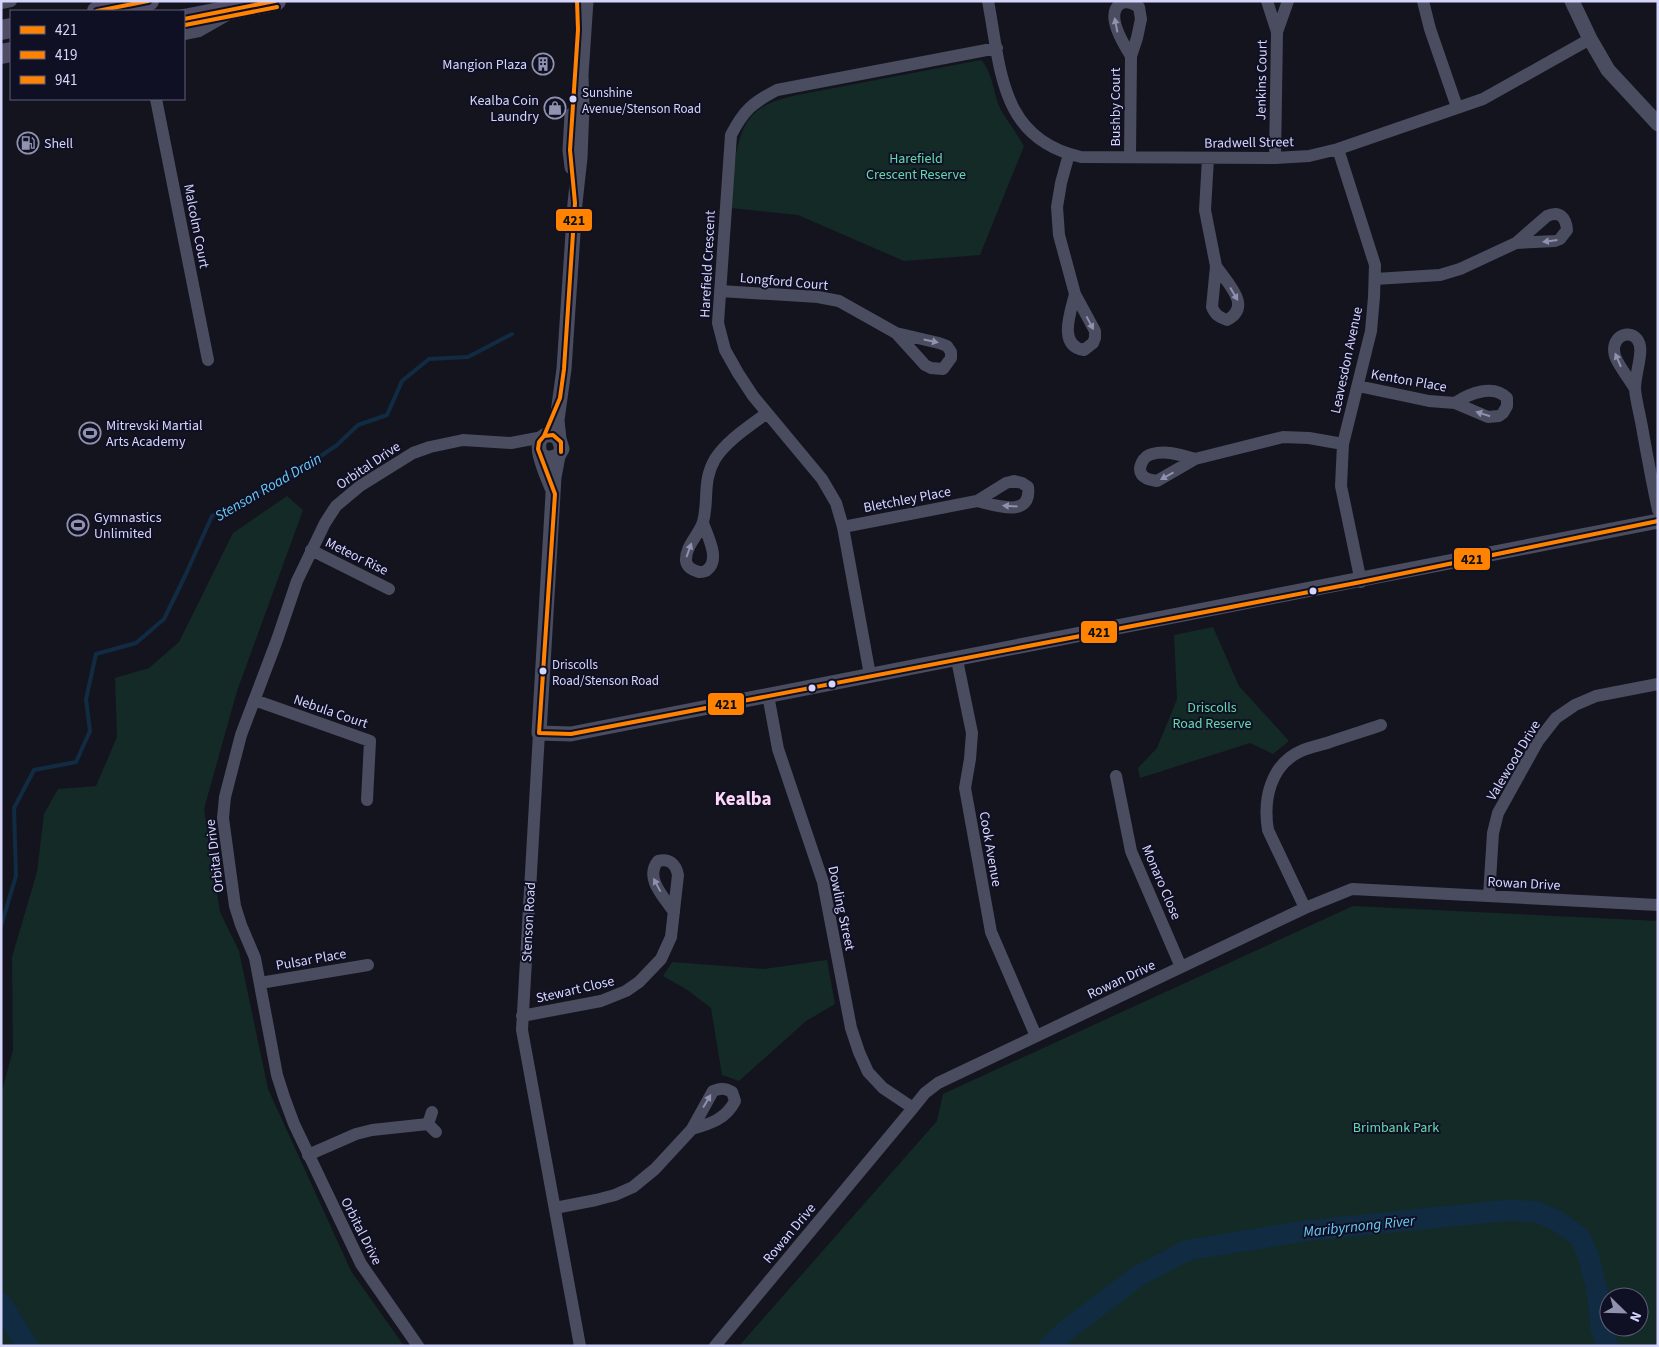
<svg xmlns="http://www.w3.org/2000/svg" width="1659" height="1347" font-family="'Source Sans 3',sans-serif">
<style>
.green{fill:#132a27;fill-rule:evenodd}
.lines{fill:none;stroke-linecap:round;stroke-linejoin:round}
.stream{stroke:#112c42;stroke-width:4}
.river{stroke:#112c42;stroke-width:21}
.minor{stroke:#4a4c60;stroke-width:12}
.tertiary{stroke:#4a4c60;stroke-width:15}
.primary{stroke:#514c65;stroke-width:20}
.bus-1-casing{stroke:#101024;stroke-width:8}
.bus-2-casing{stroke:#101024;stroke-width:8}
.bus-3-casing{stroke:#101024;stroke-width:8}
.bus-1{stroke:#ff8200;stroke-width:4}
.bus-2{stroke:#ff8200;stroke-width:4}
.bus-3{stroke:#ff8200;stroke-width:4}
.oneway{fill:#9091ae}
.bus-dot{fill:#d5d6fc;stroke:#101024;stroke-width:2}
.labels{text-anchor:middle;stroke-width:4;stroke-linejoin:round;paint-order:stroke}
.bus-label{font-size:13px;fill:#d5d6fc;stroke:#101024;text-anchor:start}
.poi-label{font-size:14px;fill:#d5d6fc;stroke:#101024;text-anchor:start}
.street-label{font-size:14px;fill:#d5d6fc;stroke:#101024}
.park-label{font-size:14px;fill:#65d8aa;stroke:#101024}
.water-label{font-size:15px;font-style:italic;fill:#69caf6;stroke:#101024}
.district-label{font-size:19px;font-weight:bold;fill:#fdd7f5;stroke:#101024}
.line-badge{stroke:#101024;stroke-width:2}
.pale-badge-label{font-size:14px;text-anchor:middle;font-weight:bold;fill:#111}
</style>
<rect width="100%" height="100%" fill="#14141f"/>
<path class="green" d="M 981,60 C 993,72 993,95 1002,112 C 1009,123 1017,134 1024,146 L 980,255 L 904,261 L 798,215 L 731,208 C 734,177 732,126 761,108 C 772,101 785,98 797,95 Z
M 287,496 L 303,510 L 237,691 L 204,809 L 220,912 L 239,951 L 268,1089 L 351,1271 L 404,1346 L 1,1346 L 1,1095 L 13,1050 L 12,957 L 37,872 L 44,814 L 58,789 L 96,786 L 117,737 L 115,678 L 149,668 L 179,642 L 233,533 Z
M 1213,627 L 1239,686 L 1289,741 L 1273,754 L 1250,743 L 1140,778 L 1138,768 L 1157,748 L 1177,699 L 1174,635 Z
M 1353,906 L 1658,921 L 1658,1346 L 739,1346 L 937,1121 L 943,1094 ZM 1609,1297 L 1639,1297 L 1639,1327 L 1609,1327 Z
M 827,960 L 835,1004 L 806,1021 L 739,1081 L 722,1075 L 711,1008 L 686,989 L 663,976 L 672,962 L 764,969 Z"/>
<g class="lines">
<path class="stream" d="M 1,926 L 16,876 L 14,808 L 34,770 L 76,762 L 90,731 L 86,699 L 96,654 L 136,643 L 164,619 L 185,576 L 212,516 L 293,475 L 337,445 L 358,425 L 387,415 L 402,381 L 429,359 L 468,357 L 512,334"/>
<path class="river" d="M 1,1303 L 27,1346
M 1049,1346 L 1069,1328 L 1138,1276 L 1188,1250 L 1305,1231 L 1511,1210 L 1537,1212 L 1556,1220 L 1580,1237 L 1588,1255 L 1597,1290 L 1601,1328 L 1608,1346"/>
<path class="minor" d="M 988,1 C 1001,68 999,139 1081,157 L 1275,158 L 1309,156 L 1338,149 L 1483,99 L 1590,39
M 1267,1 L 1277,32
M 1423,1 L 1430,29 L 1457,107
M 1,3 L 11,1
M 184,34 L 199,31 L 227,15
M 156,99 L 208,360
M 1338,149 L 1375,265 L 1374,297 L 1371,331 L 1343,444 L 1341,486 L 1361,582
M 1069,154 L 1061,183 L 1057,207 L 1059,235 L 1075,294 L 1095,331 L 1095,338 L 1093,343 L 1084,350 C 1057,346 1071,311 1075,294
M 1130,157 L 1131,56 L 1137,38 L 1141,19 L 1139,7 C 1133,3 1126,0 1120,4 C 1105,15 1124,45 1131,56
M 1208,158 L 1205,210 L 1216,266 L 1212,307 C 1215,315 1219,317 1227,320 C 1253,306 1227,283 1216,266
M 1275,158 L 1277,32 L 1288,1
M 1375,279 L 1440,275 L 1460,269 L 1516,243 L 1547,216 C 1560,210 1566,218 1567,230 L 1560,239 L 1555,241 L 1516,243
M 720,291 L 818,297 L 839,301 L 896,333 L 939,343 L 947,346 L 951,352 L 951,358 L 943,369 L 931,368 L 925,365 L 896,333
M 1358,386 L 1429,401 L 1455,403 L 1488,417 L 1499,416 L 1503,413 L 1507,406 L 1507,398 C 1493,384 1470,393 1455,403
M 1635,389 C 1629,378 1619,367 1615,356 C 1608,330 1644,325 1640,355 C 1639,366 1635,378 1635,389 C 1636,401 1640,415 1642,427 C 1647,455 1652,482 1658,510
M 1195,459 C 1181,455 1166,450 1152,454 C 1143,456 1137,468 1142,475 C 1146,480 1152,480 1157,481 L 1195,459 L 1283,437 L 1309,438 L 1343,444
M 703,523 C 707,535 721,560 707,570 C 705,572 702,572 699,572 C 693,570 687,568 686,561 C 685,546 699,535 703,522 C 709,500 702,481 715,459 C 727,440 750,426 767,413
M 843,527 L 977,501 L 1006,483 L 1014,481 L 1022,483 L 1028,487 C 1032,519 995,505 977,501
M 311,550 L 389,589
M 957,660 L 972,733 L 970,759 L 965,788 L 991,932 L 1036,1036
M 870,675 L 843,527 L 836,503 L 822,479 L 753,396 L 738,373 L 725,350 L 718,323 L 731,135 C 744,110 752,103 777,90 L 997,48
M 768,695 L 778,749 L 823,882 L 851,1028 L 859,1052 L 868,1072 L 883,1088 L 913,1108
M 254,700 L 370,741 L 367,800
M 539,733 L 522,1030 L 580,1346
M 1116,776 L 1131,851 L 1181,967
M 1489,896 L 1493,833 L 1498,813 L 1538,741 L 1556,718 L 1575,705 L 1596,696 L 1658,684
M 1305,908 L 1268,830 C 1263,800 1270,765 1301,751 C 1310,747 1321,745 1330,742 C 1347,736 1364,731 1381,725
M 260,983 L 368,965
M 522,1016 L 601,1001 L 626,991 L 639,982 L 661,959 L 671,937 L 678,875 C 676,864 669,858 658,861 C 644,878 664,897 674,912
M 432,1112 L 428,1124 L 436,1132
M 308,1155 L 356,1134 L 372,1130 L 428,1124
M 555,1208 L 596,1200 L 615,1195 L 633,1187 L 655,1169 L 692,1129 L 713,1091 C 721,1088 725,1088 732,1092 L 735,1101 C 726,1119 710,1124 692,1129
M 418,1346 L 361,1264 L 294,1124 L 284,1097 L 277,1075 L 255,958 L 241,925 L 235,906 L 223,818 L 225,797 L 241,735 L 277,640 L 297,581 L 325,523 L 336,506 L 360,486 L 413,453 L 430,447 L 463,440 L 511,443 L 543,437
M 715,1346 L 913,1108 L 925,1093 L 938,1083 L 1305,908 L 1352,889 L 1658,905"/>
<path class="tertiary" d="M 1572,1 L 1590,39 L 1608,70 L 1658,124
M 572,167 L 570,150 L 572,115
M 559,439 L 557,420 L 564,369 L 575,203 L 580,158 L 582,107 L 581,75 L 586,1
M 541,455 L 548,459 L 558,456 L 562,449 L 559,439 C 555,435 550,433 544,436 C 531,443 548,477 552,488
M 558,456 L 554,477 L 539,733 L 571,734 L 586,731 C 943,661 1301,594 1658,521"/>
<path class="primary" d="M 97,11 L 149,1
M 184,19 L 276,1
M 1,30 L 11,28
M 1,54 L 11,52"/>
<g class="bus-1-casing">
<path id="bus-1" d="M 544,436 L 560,398 L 564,369 L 575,203 L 570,150 L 578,30 L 577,1
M 539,733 L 571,734 L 1361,582 L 1658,521
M 539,733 L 555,494 L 538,449 L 539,442 L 544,436 L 553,435 L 561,442 L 561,452"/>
</g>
<g class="bus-2-casing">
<path id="bus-2" d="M 97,11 L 148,1
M 184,19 L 275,1"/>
</g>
<g class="bus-3-casing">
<path id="bus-3" d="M 185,25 L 277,7"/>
</g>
<use href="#bus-1" class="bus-1"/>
<use href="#bus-2" class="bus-2"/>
<use href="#bus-3" class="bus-3"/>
</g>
<defs><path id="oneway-solid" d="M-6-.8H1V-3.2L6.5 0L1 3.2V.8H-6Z" transform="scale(1.25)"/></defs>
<g class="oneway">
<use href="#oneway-solid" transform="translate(1116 25) rotate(-101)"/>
<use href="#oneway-solid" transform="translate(1550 241) rotate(173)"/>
<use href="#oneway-solid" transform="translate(1234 294) rotate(59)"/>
<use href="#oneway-solid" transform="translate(1090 323) rotate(62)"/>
<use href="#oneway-solid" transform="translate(931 341) rotate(12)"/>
<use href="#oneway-solid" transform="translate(1618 360) rotate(-113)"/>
<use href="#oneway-solid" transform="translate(1483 414) rotate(-162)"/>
<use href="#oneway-solid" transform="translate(1167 476) rotate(151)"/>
<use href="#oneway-solid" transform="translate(1010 506) rotate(-176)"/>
<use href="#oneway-solid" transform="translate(689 550) rotate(-70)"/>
<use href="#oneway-solid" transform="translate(657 885) rotate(-118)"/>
<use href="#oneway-solid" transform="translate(707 1101) rotate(-59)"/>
</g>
<defs>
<g id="building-ring" transform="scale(1.125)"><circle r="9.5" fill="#101024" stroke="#9192af" stroke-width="1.5"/><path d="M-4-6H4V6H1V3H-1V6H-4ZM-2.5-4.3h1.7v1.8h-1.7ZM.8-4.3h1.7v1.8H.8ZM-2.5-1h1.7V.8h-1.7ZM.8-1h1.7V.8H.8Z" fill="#9192af"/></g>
<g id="shop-ring" transform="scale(1.125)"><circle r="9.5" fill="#101024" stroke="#9192af" stroke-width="1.5"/><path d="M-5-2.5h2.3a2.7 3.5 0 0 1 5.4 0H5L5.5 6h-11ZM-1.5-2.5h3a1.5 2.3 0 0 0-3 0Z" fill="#9192af"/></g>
<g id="fuel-ring" transform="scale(1.125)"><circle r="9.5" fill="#101024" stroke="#9192af" stroke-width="1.5"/><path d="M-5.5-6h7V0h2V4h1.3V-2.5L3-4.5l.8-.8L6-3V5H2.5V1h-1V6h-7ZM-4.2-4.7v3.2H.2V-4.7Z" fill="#9192af"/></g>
<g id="stadium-ring" transform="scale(1.125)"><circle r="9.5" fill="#101024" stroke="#9192af" stroke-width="1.5"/><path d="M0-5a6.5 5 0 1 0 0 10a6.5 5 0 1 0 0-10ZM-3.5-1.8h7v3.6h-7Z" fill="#9192af"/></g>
</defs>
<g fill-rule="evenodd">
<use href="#building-ring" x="543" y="64"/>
<use href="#shop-ring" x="555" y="108"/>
<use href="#fuel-ring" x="28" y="143"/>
<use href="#stadium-ring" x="90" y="433"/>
<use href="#stadium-ring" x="78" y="525"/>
</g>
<g class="bus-dot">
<circle cx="573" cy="99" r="4.5"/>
<circle cx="1313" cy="591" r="4.5"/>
<circle cx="543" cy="671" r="4.5"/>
<circle cx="832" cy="684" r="4.5"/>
<circle cx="812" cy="688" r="4.5"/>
</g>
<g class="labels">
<g class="bus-label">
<text x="582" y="97">Sunshine<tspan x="582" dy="16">Avenue/Stenson Road</tspan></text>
<text x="552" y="669">Driscolls<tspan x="552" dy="16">Road/Stenson Road</tspan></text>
</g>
<g class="poi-label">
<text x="527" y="69" text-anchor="end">Mangion Plaza</text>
<text x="539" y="105" text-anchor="end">Kealba Coin<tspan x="539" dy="16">Laundry</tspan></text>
<text x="44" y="148">Shell</text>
<text x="106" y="430">Mitrevski Martial<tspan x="106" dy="16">Arts Academy</tspan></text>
<text x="94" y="522">Gymnastics<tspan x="94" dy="16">Unlimited</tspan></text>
</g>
<g class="street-label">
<text transform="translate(1261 80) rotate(-89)" y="5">Jenkins Court</text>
<text transform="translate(1115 107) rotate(-90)" y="5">Bushby Court</text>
<text transform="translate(1249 142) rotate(-1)" y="5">Bradwell Street</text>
<text transform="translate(197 226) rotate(79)" y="5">Malcolm Court</text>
<text transform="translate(707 264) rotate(-87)" y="5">Harefield Crescent</text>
<text transform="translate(784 281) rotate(5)" y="5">Longford Court</text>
<text transform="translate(1346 360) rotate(-78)" y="5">Leavesdon Avenue</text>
<text transform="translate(1409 380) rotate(10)" y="5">Kenton Place</text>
<text transform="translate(368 465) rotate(-34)" y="5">Orbital Drive</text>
<text transform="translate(907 499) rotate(-11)" y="5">Bletchley Place</text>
<text transform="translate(357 556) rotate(26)" y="5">Meteor Rise</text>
<text transform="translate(331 711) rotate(19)" y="5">Nebula Court</text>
<text transform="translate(1513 760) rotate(-59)" y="5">Valewood Drive</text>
<text transform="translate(991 849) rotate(80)" y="5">Cook Avenue</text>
<text transform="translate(214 856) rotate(-97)" y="5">Orbital Drive</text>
<text transform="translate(1162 882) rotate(67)" y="5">Monaro Close</text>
<text transform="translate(1524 883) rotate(3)" y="5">Rowan Drive</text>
<text transform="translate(842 908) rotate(78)" y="5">Dowling Street</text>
<text transform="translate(528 922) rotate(-87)" y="5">Stenson Road</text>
<text transform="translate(311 959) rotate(-10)" y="5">Pulsar Place</text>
<text transform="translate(1121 979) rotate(-25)" y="5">Rowan Drive</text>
<text transform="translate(575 989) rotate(-13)" y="5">Stewart Close</text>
<text transform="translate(362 1231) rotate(63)" y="5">Orbital Drive</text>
<text transform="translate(789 1233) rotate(-50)" y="5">Rowan Drive</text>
</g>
<g class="park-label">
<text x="916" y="163">Harefield<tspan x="916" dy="16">Crescent Reserve</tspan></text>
<text x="1212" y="712">Driscolls<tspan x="1212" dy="16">Road Reserve</tspan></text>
<text x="1396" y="1132">Brimbank Park</text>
</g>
<g class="water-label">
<text transform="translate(268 487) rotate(-30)" y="5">Stenson Road Drain</text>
<text transform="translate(1359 1226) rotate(-6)" y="5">Maribyrnong River</text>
</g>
<g class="district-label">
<text x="743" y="805">Kealba</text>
</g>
</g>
<g class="line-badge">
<rect x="555" y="208" width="38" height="24" rx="5" fill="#ff8200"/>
<rect x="1453" y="547" width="38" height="24" rx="5" fill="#ff8200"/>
<rect x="1080" y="620" width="38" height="24" rx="5" fill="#ff8200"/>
<rect x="707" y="692" width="38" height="24" rx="5" fill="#ff8200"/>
</g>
<g class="pale-badge-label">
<text x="574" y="225">421</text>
<text x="1472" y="564">421</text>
<text x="1099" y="637">421</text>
<text x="726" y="709">421</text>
</g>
<rect width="1659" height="1347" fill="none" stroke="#d5d6fc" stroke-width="5"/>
<rect x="10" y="10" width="175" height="90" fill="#101024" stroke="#5f5f7a"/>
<rect x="20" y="26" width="25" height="8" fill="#ff8200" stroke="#5f5f7a"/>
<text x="55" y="35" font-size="15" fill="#d5d6fc">421</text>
<rect x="20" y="51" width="25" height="8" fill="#ff8200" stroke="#5f5f7a"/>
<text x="55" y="60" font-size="15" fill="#d5d6fc">419</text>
<rect x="20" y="76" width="25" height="8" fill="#ff8200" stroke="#5f5f7a"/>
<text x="55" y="85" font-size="15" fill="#d5d6fc">941</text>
<g transform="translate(1624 1312) rotate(113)"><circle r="24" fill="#101024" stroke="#5f5f7a"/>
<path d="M0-4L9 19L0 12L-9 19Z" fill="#9192af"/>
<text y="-8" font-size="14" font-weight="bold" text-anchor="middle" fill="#d5d6fc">N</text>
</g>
</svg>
